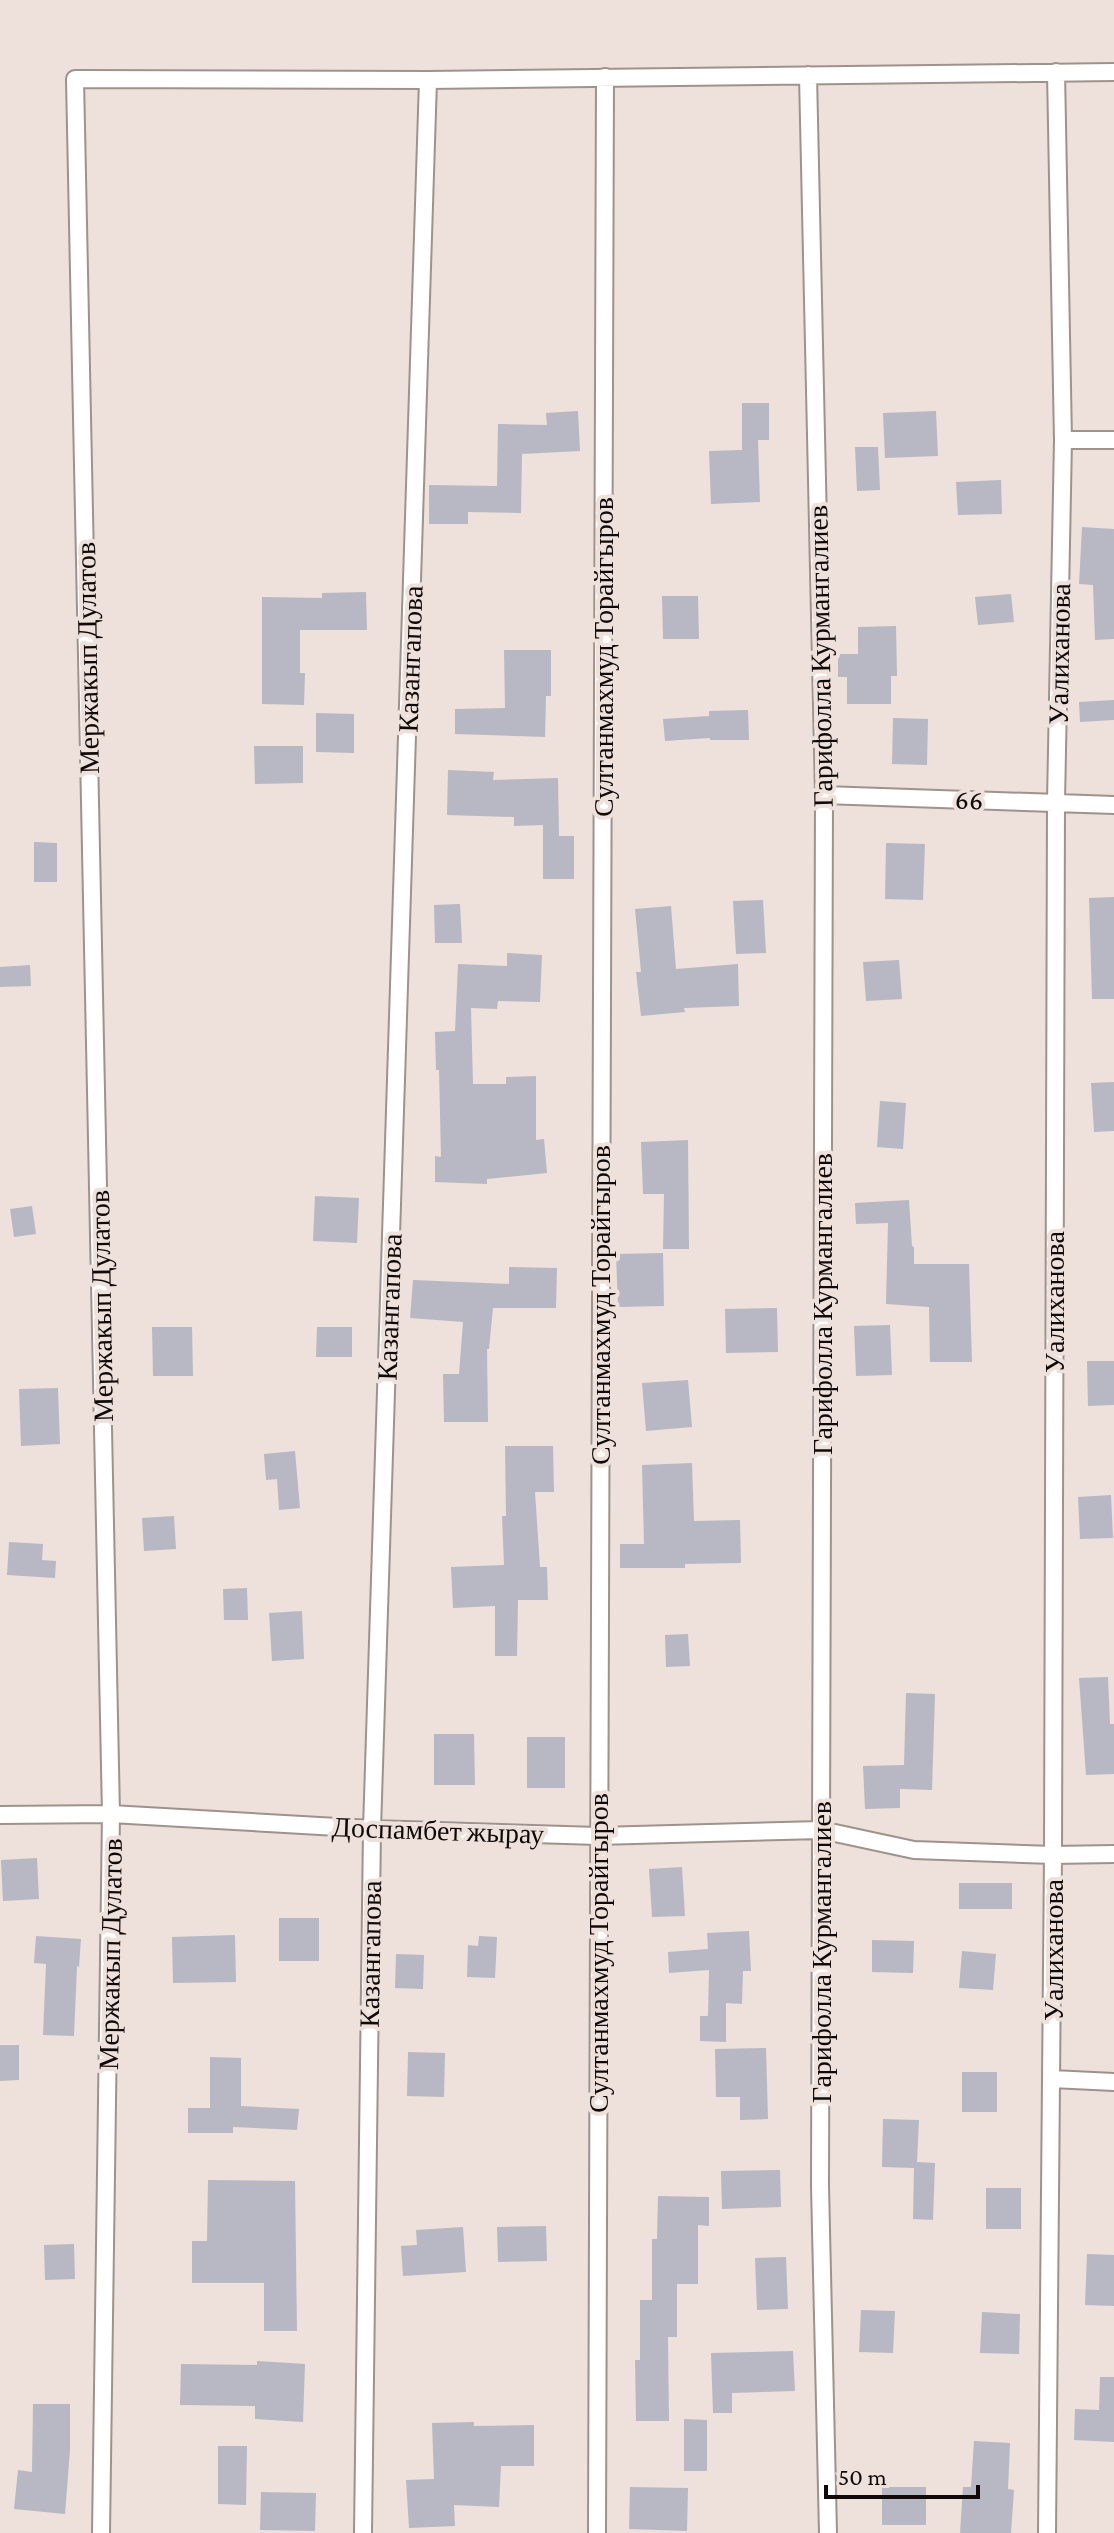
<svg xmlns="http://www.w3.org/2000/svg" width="1114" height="2533" font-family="'Crimson Pro',serif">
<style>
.building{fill:#b7b8c4}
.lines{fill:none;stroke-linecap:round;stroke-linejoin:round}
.street-casing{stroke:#9f928c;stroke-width:20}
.street{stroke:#fff;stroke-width:16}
.labels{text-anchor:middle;stroke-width:8;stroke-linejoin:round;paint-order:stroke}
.street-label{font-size:28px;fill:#0f0a09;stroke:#eee0da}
</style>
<rect width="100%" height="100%" fill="#eee0da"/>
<path class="building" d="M 742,403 L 769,403 L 769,440 L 758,440 L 760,502 L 711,504 L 709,451 L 742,450 Z
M 578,411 L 580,451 L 522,454 L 521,513 L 468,512 L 468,524 L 429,524 L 429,485 L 497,486 L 498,424 L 547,425 L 546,413 Z
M 936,411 L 938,456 L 885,458 L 883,413 Z
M 855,447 L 878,447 L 880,490 L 857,491 Z
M 1001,480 L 1002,514 L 958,515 L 956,482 Z
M 1082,527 L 1114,529 L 1114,639 L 1095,640 L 1093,585 L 1079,584 Z
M 366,592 L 367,630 L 300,630 L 300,673 L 305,673 L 304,705 L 262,704 L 262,597 L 322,598 L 322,593 Z
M 1011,594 L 1014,622 L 978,625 L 975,597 Z
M 662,596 L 698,596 L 699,639 L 663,639 Z
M 896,626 L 897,676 L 891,676 L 891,704 L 847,704 L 847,677 L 838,677 L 838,654 L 858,654 L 858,627 Z
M 504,650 L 551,650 L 551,696 L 546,696 L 545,737 L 455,734 L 455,709 L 505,708 Z
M 1114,700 L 1114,720 L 1080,722 L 1079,702 Z
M 748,710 L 749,740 L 710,740 L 710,738 L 665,741 L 663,719 L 709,716 L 709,711 Z
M 316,713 L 354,714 L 354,753 L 316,752 Z
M 893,718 L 928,719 L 927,765 L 892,764 Z
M 254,746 L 303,746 L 303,783 L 255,784 Z
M 448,770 L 494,772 L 493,780 L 558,778 L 559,836 L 574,836 L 574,879 L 543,879 L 543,825 L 514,826 L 514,817 L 447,815 Z
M 34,842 L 57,843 L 57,882 L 34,882 Z
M 886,843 L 925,844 L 923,900 L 885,899 Z
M 1114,897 L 1114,999 L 1092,999 L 1089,898 Z
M 763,900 L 766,953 L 736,954 L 733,901 Z
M 460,904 L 462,943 L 435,943 L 434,905 Z
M 671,906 L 676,969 L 738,964 L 739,1006 L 684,1008 L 685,1012 L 641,1016 L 636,972 L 641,972 L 635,909 Z
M 507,953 L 542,955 L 540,1002 L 498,1001 L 497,1009 L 471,1008 L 473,1084 L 506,1084 L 506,1077 L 536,1076 L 536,1140 L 544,1139 L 547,1173 L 487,1179 L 487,1184 L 435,1182 L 435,1156 L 441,1157 L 439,1070 L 436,1070 L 435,1032 L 455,1031 L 458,964 L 507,966 Z
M 899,960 L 902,999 L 866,1001 L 863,962 Z
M 30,965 L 31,986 L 0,987 L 0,967 Z
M 1114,1082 L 1114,1131 L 1094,1132 L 1091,1083 Z
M 880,1101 L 906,1103 L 903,1149 L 877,1147 Z
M 688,1140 L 689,1249 L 663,1249 L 664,1194 L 643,1194 L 641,1142 Z
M 315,1196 L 359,1198 L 357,1243 L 313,1241 Z
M 909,1200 L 912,1246 L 914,1247 L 914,1264 L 969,1264 L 972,1362 L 930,1362 L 929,1307 L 886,1304 L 888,1223 L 856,1224 L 855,1203 Z
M 32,1206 L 36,1234 L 14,1237 L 10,1209 Z
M 663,1253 L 664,1306 L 618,1307 L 616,1254 Z
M 509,1267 L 557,1268 L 556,1308 L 493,1308 L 489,1349 L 487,1349 L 488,1422 L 444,1422 L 443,1374 L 459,1374 L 463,1322 L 410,1318 L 413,1280 L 509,1284 Z
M 777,1308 L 778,1352 L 726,1353 L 725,1309 Z
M 890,1325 L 892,1375 L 856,1376 L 854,1326 Z
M 152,1327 L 192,1327 L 193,1376 L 153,1376 Z
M 317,1327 L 352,1327 L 352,1357 L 316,1357 Z
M 1087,1361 L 1114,1361 L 1114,1405 L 1088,1406 Z
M 688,1380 L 692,1427 L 646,1431 L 642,1383 Z
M 58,1388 L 60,1444 L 21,1446 L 19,1389 Z
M 505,1446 L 553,1446 L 554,1492 L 535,1492 L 540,1567 L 547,1567 L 548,1600 L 518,1600 L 517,1656 L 495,1656 L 495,1606 L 453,1608 L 451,1567 L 504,1565 L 502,1516 L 506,1516 Z
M 295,1451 L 300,1508 L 279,1510 L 277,1479 L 266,1480 L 264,1454 Z
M 692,1463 L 694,1521 L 740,1520 L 741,1563 L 685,1564 L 685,1568 L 620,1568 L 620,1544 L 644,1544 L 642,1465 Z
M 1111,1495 L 1113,1538 L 1080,1539 L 1078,1497 Z
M 174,1516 L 176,1549 L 144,1551 L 142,1518 Z
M 9,1542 L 43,1544 L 42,1560 L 56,1561 L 55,1578 L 7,1575 Z
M 247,1588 L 248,1620 L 224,1620 L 223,1589 Z
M 302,1611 L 304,1659 L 272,1661 L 269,1613 Z
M 688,1634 L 690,1666 L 666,1667 L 665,1635 Z
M 1108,1677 L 1110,1724 L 1114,1724 L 1114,1774 L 1086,1775 L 1079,1678 Z
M 906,1693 L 935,1694 L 932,1790 L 900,1789 L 900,1808 L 865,1809 L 863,1766 L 904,1765 Z
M 434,1734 L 474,1734 L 475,1785 L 434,1785 Z
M 527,1737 L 565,1737 L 565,1788 L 527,1788 Z
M 37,1858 L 39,1899 L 3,1901 L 1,1860 Z
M 682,1867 L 685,1916 L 652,1917 L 649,1869 Z
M 959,1883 L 1012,1883 L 1012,1909 L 959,1909 Z
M 279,1918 L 319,1918 L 319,1961 L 279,1961 Z
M 749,1931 L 751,1971 L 743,1971 L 742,2004 L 726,2003 L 726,2042 L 700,2041 L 700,2016 L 708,2016 L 709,1970 L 669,1973 L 668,1952 L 708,1949 L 707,1933 Z
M 235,1935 L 236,1982 L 173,1983 L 172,1937 Z
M 36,1936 L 81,1939 L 79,1967 L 77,1966 L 74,2036 L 43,2035 L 46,1964 L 34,1963 Z
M 479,1936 L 497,1937 L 495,1978 L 467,1977 L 468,1945 L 478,1946 Z
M 872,1940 L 914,1941 L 913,1973 L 872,1972 Z
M 962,1951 L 996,1954 L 993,1990 L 959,1988 Z
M 396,1954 L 424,1955 L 423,1989 L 395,1988 Z
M 0,2045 L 19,2045 L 19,2080 L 0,2081 Z
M 766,2048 L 768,2119 L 740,2120 L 740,2097 L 716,2097 L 715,2049 Z
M 408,2052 L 445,2053 L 444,2097 L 407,2096 Z
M 210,2057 L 241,2058 L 241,2106 L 299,2109 L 297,2130 L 233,2127 L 233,2133 L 188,2133 L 188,2108 L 210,2108 Z
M 962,2072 L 997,2072 L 997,2112 L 962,2112 Z
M 883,2119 L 919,2120 L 917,2162 L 935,2163 L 933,2220 L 913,2219 L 914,2168 L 882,2167 Z
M 780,2170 L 781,2207 L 722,2209 L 721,2171 Z
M 208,2180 L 295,2181 L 297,2331 L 264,2331 L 264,2283 L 192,2283 L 192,2241 L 207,2241 Z
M 986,2188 L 1021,2188 L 1021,2229 L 986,2229 Z
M 658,2196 L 709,2197 L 709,2226 L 698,2225 L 698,2284 L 677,2284 L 677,2337 L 668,2337 L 669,2421 L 636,2421 L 635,2360 L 640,2360 L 640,2300 L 652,2300 L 652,2239 L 657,2239 Z
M 546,2226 L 547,2261 L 498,2262 L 497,2227 Z
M 463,2227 L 466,2272 L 403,2276 L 401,2246 L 417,2245 L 416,2230 Z
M 74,2244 L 75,2279 L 45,2280 L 44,2245 Z
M 1087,2254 L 1114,2255 L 1114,2306 L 1085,2305 Z
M 786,2257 L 788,2309 L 757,2310 L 755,2258 Z
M 861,2310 L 895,2311 L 893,2353 L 859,2352 Z
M 982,2312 L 1020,2314 L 1019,2354 L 980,2353 Z
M 793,2351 L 795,2391 L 732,2393 L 732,2413 L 713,2413 L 711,2353 Z
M 257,2361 L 305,2364 L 303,2422 L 255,2419 L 255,2406 L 180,2405 L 181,2364 L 257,2365 Z
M 1100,2377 L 1114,2377 L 1114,2442 L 1074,2440 L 1075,2409 L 1099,2410 Z
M 33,2404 L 70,2404 L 70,2450 L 65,2514 L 14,2509 L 18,2470 L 32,2472 Z
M 684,2419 L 707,2420 L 707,2471 L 684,2471 Z
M 474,2422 L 474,2426 L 534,2425 L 534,2466 L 501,2466 L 499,2507 L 454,2505 L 455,2526 L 409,2528 L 406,2480 L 434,2479 L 432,2423 Z
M 974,2441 L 1010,2443 L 1008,2489 L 1014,2490 L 1011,2533 L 960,2533 L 963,2487 L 971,2487 Z
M 218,2446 L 247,2446 L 246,2505 L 218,2504 Z
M 630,2487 L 688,2488 L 687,2531 L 629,2529 Z
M 882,2487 L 926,2487 L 926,2525 L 882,2525 Z
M 261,2492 L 316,2493 L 315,2531 L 260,2530 Z"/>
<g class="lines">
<g class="street-casing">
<path id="street" d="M 808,75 L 824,795 L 820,2186 L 828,2533
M 1063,440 L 1114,440
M 824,795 L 1114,805
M 0,1815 L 111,1814 L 372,1829 L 598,1836 L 821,1830 L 914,1850 L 1053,1855 L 1114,1854
M 1052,2079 L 1114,2082
M 101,2533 L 111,1814 L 75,79 L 428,80 L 1114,72
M 363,2533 L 372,1829 L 428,80
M 597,2533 L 605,77
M 1047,2533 L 1053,1855 L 1056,802 L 1063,440 L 1056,72"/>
</g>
<use href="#street" class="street"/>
</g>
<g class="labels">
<g class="street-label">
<text transform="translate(1059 654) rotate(-89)" y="10">Уалиханова</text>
<text transform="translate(820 656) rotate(-91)" y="10">Гарифолла Курмангалиев</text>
<text transform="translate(603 657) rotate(-90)" y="10">Султанмахмуд Торайгыров</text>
<text transform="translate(87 658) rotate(-91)" y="10">Мержакып Дулатов</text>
<text transform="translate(410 659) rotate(-88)" y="10">Казангапова</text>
<text transform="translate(969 799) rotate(2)" y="10">66</text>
<text transform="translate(1054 1302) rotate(-90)" y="10">Уалиханова</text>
<text transform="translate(822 1304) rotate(-90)" y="10">Гарифолла Курмангалиев</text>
<text transform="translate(600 1305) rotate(-90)" y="10">Султанмахмуд Торайгыров</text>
<text transform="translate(101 1306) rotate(-91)" y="10">Мержакып Дулатов</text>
<text transform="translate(389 1307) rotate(-88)" y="10">Казангапова</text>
<text transform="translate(438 1830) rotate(2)" y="10">Доспамбет жырау</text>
<text transform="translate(1053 1950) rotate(-90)" y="10">Уалиханова</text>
<text transform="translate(821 1952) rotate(-90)" y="10">Гарифолла Курмангалиев</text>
<text transform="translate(598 1953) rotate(-90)" y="10">Султанмахмуд Торайгыров</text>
<text transform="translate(110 1954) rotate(-89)" y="10">Мержакып Дулатов</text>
<text transform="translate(370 1954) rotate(-89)" y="10">Казангапова</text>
</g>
</g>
<path d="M826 2485v12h152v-12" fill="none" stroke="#0f0a09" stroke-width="4"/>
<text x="838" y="2485" font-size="24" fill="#0f0a09" stroke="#eee0da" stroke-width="6" paint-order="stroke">50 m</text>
</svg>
